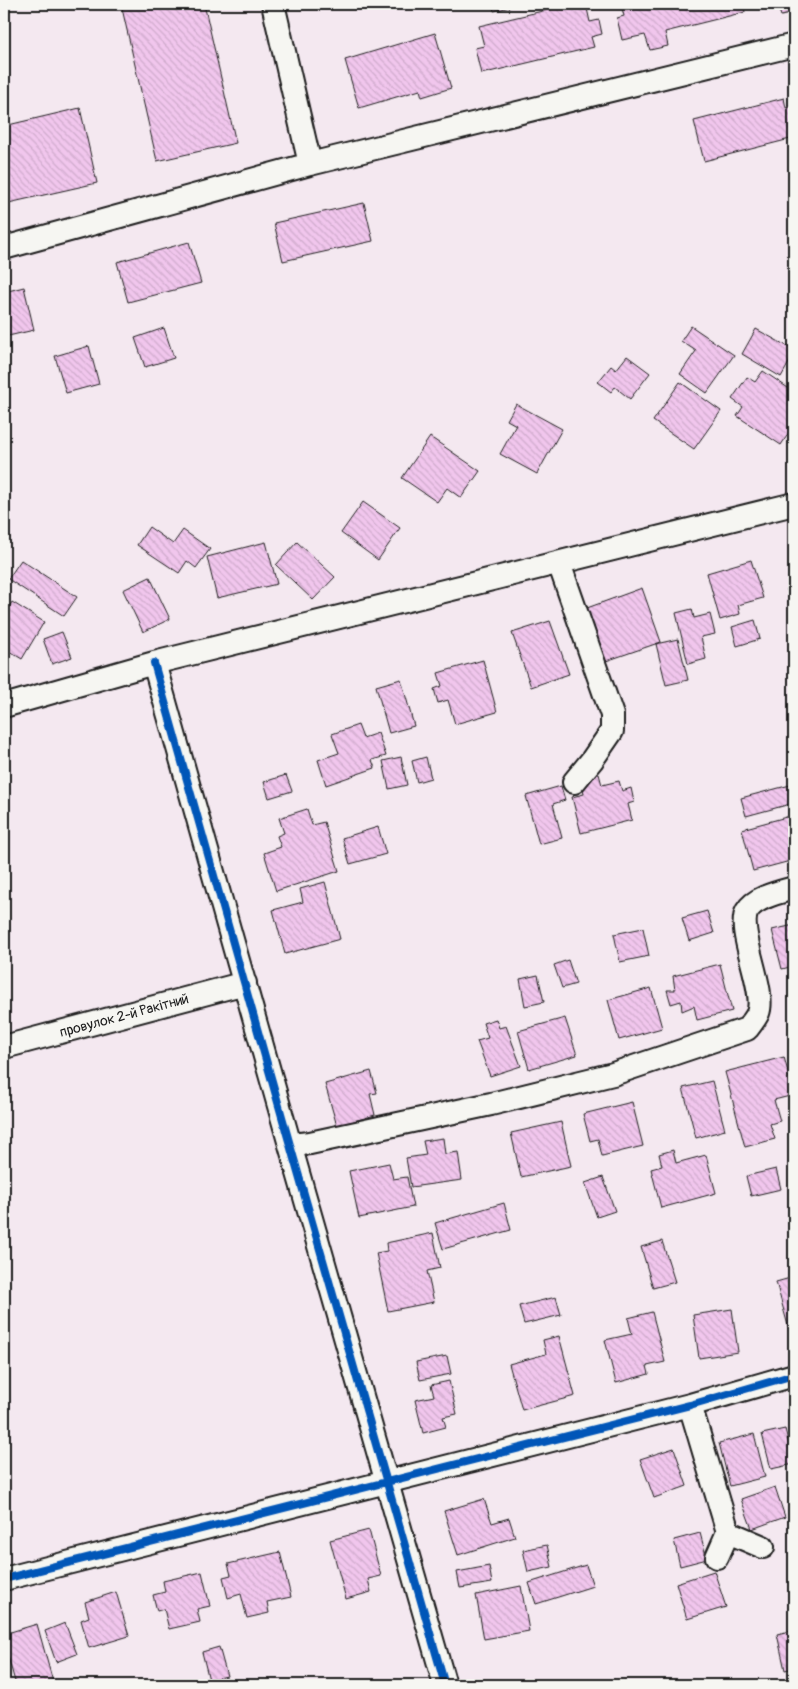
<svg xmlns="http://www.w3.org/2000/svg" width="798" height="1689" font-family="Pangolin,sans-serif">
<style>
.building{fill:url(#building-back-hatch);stroke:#1c1c1c}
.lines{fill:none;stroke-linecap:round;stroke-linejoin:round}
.minor-casing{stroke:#1c1c1c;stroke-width:26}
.minor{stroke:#f6f6f2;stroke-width:22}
.cycleway-casing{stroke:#f6f6f2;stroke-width:11}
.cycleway{stroke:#0057b8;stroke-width:8}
.labels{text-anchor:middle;stroke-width:5;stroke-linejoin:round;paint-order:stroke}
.street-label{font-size:14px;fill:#1c1c1c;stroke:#f6f6f2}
</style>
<defs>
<pattern id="building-back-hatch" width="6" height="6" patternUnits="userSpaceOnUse" patternTransform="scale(1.25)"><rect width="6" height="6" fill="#f1c6ed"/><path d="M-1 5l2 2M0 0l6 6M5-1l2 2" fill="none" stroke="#ceaacb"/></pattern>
</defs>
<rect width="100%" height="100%" fill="#f4e8f0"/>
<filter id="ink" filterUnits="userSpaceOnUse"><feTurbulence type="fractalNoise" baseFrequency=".02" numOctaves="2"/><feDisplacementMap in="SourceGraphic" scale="10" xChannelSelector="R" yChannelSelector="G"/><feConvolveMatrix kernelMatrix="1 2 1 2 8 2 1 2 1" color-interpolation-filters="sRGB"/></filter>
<g filter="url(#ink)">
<path class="building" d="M 121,4 L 204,4 L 236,143 L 157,161 Z
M 492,4 L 521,4 L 494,11 Z
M 572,4 L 586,4 L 590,22 L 599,20 L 602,34 L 591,37 L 594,47 L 481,74 L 475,48 L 484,46 L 479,26 Z
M 621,4 L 743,4 L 745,12 L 665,32 L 668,46 L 650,50 L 645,35 L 622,40 L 617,18 L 624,16 Z
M 777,4 L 794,4 L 794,13 L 781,16 Z
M 435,33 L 451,88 L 422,97 L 420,90 L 359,108 L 345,60 Z
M 784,98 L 786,108 L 794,106 L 794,138 L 704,161 L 694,121 Z
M 80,108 L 97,183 L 4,204 L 4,126 Z
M 364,203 L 373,241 L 283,261 L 274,223 Z
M 189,242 L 201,283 L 128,302 L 117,262 Z
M 24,287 L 34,330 L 4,337 L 4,292 Z
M 691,326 L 734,355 L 707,393 L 680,374 L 696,351 L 681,341 Z
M 164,328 L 174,358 L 145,367 L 135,338 Z
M 756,329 L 794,350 L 794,354 L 781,377 L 742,354 Z
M 89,346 L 99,384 L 66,393 L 55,356 Z
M 627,356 L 650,373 L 630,399 L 615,387 L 611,392 L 598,382 L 611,366 L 616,370 Z
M 763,371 L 794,392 L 794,425 L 781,445 L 737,416 L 743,407 L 732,399 L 747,377 L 755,382 Z
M 680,382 L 721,411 L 694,449 L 653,421 Z
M 516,404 L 562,429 L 537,474 L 500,454 L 516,425 L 507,420 Z
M 430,437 L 480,471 L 461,498 L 447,488 L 437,502 L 402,478 Z
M 363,502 L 400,528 L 378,560 L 341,533 Z
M 149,527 L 173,544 L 183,530 L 210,549 L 196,568 L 187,561 L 179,573 L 137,545 Z
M 266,542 L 277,584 L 217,598 L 207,557 Z
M 297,542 L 335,577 L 313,600 L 276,565 Z
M 21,560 L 77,597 L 64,616 L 8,579 Z
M 751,560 L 763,598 L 738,605 L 740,614 L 720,620 L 707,573 Z
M 150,577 L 170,619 L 143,632 L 123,590 Z
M 794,587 L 794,628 L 787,589 Z
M 642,588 L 661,642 L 606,661 L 587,608 Z
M 12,602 L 44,622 L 22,659 L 4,648 L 4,609 L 6,611 Z
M 692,609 L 694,618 L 710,614 L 715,634 L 701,637 L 706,659 L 688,664 L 676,613 Z
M 755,620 L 760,639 L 737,646 L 732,627 Z
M 550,621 L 569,674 L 531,687 L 512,633 Z
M 62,632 L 72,657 L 52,664 L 43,639 Z
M 678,639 L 688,680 L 666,685 L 656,644 Z
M 483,660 L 497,712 L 455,724 L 448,700 L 438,703 L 434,689 L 442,686 L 438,673 Z
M 401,679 L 414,726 L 389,733 L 376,686 Z
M 358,725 L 363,738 L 378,733 L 386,756 L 372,760 L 375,768 L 326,785 L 318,760 L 339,753 L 332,734 Z
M 401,757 L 407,785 L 389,789 L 383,761 Z
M 426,757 L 431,778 L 417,782 L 412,761 Z
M 599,774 L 602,785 L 619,781 L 622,791 L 631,788 L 634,802 L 628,804 L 632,820 L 581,833 L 572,797 L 584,794 L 580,778 Z
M 286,775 L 292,791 L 269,798 L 264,782 Z
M 794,784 L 794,803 L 746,816 L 741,798 Z
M 561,786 L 565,800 L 553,804 L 562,838 L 539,844 L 526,796 Z
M 307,809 L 312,825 L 324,822 L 339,871 L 276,891 L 264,853 L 281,847 L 277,836 L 284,833 L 279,818 Z
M 790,816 L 794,831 L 794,860 L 753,871 L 742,829 Z
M 378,827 L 386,854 L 350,864 L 342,838 Z
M 325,882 L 340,939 L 285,954 L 273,910 L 303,902 L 300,889 Z
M 707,911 L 714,933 L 689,941 L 682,918 Z
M 794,925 L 794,966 L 782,969 L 772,930 Z
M 643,928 L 649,956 L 620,962 L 614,934 Z
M 568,960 L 576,984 L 562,988 L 554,965 Z
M 720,964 L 732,1011 L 697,1020 L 694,1006 L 682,1011 L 681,1001 L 671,1004 L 667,990 L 675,990 L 673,976 Z
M 538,975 L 544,1002 L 525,1006 L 520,979 Z
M 651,988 L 662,1028 L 619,1040 L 608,1000 Z
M 565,1018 L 577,1055 L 529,1069 L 518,1031 Z
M 496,1019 L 499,1028 L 506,1026 L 521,1066 L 490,1076 L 477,1041 L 488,1038 L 483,1023 Z
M 784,1057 L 794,1095 L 774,1100 L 780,1121 L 770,1124 L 775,1139 L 745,1147 L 725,1072 Z
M 371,1071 L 377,1093 L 370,1094 L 375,1115 L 337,1126 L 325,1084 Z
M 712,1081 L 725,1130 L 696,1138 L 683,1088 Z
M 632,1102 L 643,1146 L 602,1156 L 598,1139 L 590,1141 L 583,1114 Z
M 561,1122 L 571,1166 L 521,1177 L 511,1133 Z
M 443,1138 L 445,1154 L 458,1152 L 462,1180 L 411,1187 L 406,1158 L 426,1155 L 423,1141 Z
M 673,1150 L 676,1163 L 706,1155 L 716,1193 L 661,1208 L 651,1169 L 662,1166 L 659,1154 Z
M 389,1163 L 393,1179 L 407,1177 L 413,1207 L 359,1218 L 349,1171 Z
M 776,1169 L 781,1189 L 751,1196 L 746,1176 Z
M 603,1177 L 615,1211 L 597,1217 L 585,1183 Z
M 504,1203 L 511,1230 L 443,1249 L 435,1223 Z
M 433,1233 L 440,1268 L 427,1271 L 434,1302 L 388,1311 L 376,1253 L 387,1251 L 386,1243 Z
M 662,1241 L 675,1282 L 653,1288 L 641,1247 Z
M 794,1277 L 794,1332 L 790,1333 L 776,1282 Z
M 556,1297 L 561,1315 L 524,1324 L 519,1306 Z
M 732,1309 L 738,1352 L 699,1358 L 693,1315 Z
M 652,1312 L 665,1362 L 647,1366 L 649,1374 L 616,1383 L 605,1340 L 632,1334 L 628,1318 Z
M 559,1336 L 575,1396 L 522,1410 L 509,1364 L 546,1354 L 543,1340 Z
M 447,1356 L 451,1374 L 420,1380 L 416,1362 Z
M 449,1381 L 457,1414 L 443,1417 L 446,1427 L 423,1433 L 415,1400 L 434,1396 L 431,1385 Z
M 785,1429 L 794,1464 L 771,1469 L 762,1434 Z
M 754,1434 L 765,1477 L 730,1486 L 719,1443 Z
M 674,1448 L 687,1486 L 654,1498 L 640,1459 Z
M 775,1487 L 785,1517 L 752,1529 L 741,1499 Z
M 484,1499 L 492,1523 L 509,1518 L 515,1537 L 458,1555 L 444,1511 Z
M 369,1530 L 381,1576 L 368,1579 L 371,1592 L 346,1599 L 330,1540 Z
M 700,1533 L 707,1559 L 680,1566 L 674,1540 Z
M 547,1545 L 552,1567 L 528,1572 L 523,1550 Z
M 280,1552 L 291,1597 L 267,1602 L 269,1613 L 247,1618 L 241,1594 L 228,1598 L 223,1577 L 231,1575 L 228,1564 Z
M 586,1565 L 593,1586 L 536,1604 L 529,1583 Z
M 489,1566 L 492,1583 L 460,1588 L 457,1572 Z
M 714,1571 L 726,1607 L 687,1619 L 676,1583 Z
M 202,1572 L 210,1606 L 197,1609 L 200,1622 L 169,1629 L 164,1609 L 157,1611 L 153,1595 L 165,1592 L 163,1581 Z
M 521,1586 L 529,1631 L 484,1639 L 476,1595 Z
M 116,1592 L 129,1636 L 89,1648 L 81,1620 L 89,1617 L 85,1602 Z
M 65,1623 L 77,1654 L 56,1662 L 45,1631 Z
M 37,1624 L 53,1682 L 41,1685 L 16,1685 L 4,1643 L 4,1634 Z
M 794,1630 L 794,1668 L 785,1670 L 777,1634 Z
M 219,1647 L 227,1676 L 209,1680 L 202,1652 Z"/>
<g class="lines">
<g class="minor-casing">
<path id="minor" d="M 273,4 L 310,164
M 4,248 L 310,164 L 794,45
M 559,563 L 612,715 L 612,731 L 592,760 L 574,782
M 154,663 L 290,1145 L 445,1685
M 4,706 L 154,663 L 794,504
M 4,1047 L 245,983
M 290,1145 L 310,1143 L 491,1104 L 613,1074 L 747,1029 C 751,1024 756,1018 758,1013 C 767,990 736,931 747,911 C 755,897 780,892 794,888
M 690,1405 L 728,1532 L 763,1547
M 717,1557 L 728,1532
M 4,1579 L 690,1405 L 794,1375"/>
</g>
<use href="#minor" class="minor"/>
<g class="cycleway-casing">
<path id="cycleway" d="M 154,663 L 290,1145 L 445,1685
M 4,1579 L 690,1405 L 794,1375"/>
</g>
<use href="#cycleway" class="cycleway"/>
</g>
</g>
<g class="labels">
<g class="street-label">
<text transform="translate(124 1015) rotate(-15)" y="5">провулок 2-й Ракітний</text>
</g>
</g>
<rect width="798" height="1689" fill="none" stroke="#f6f6f2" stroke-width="20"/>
<rect x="10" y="10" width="778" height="1669" fill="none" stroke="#1c1c1c" stroke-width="2" filter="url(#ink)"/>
</svg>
